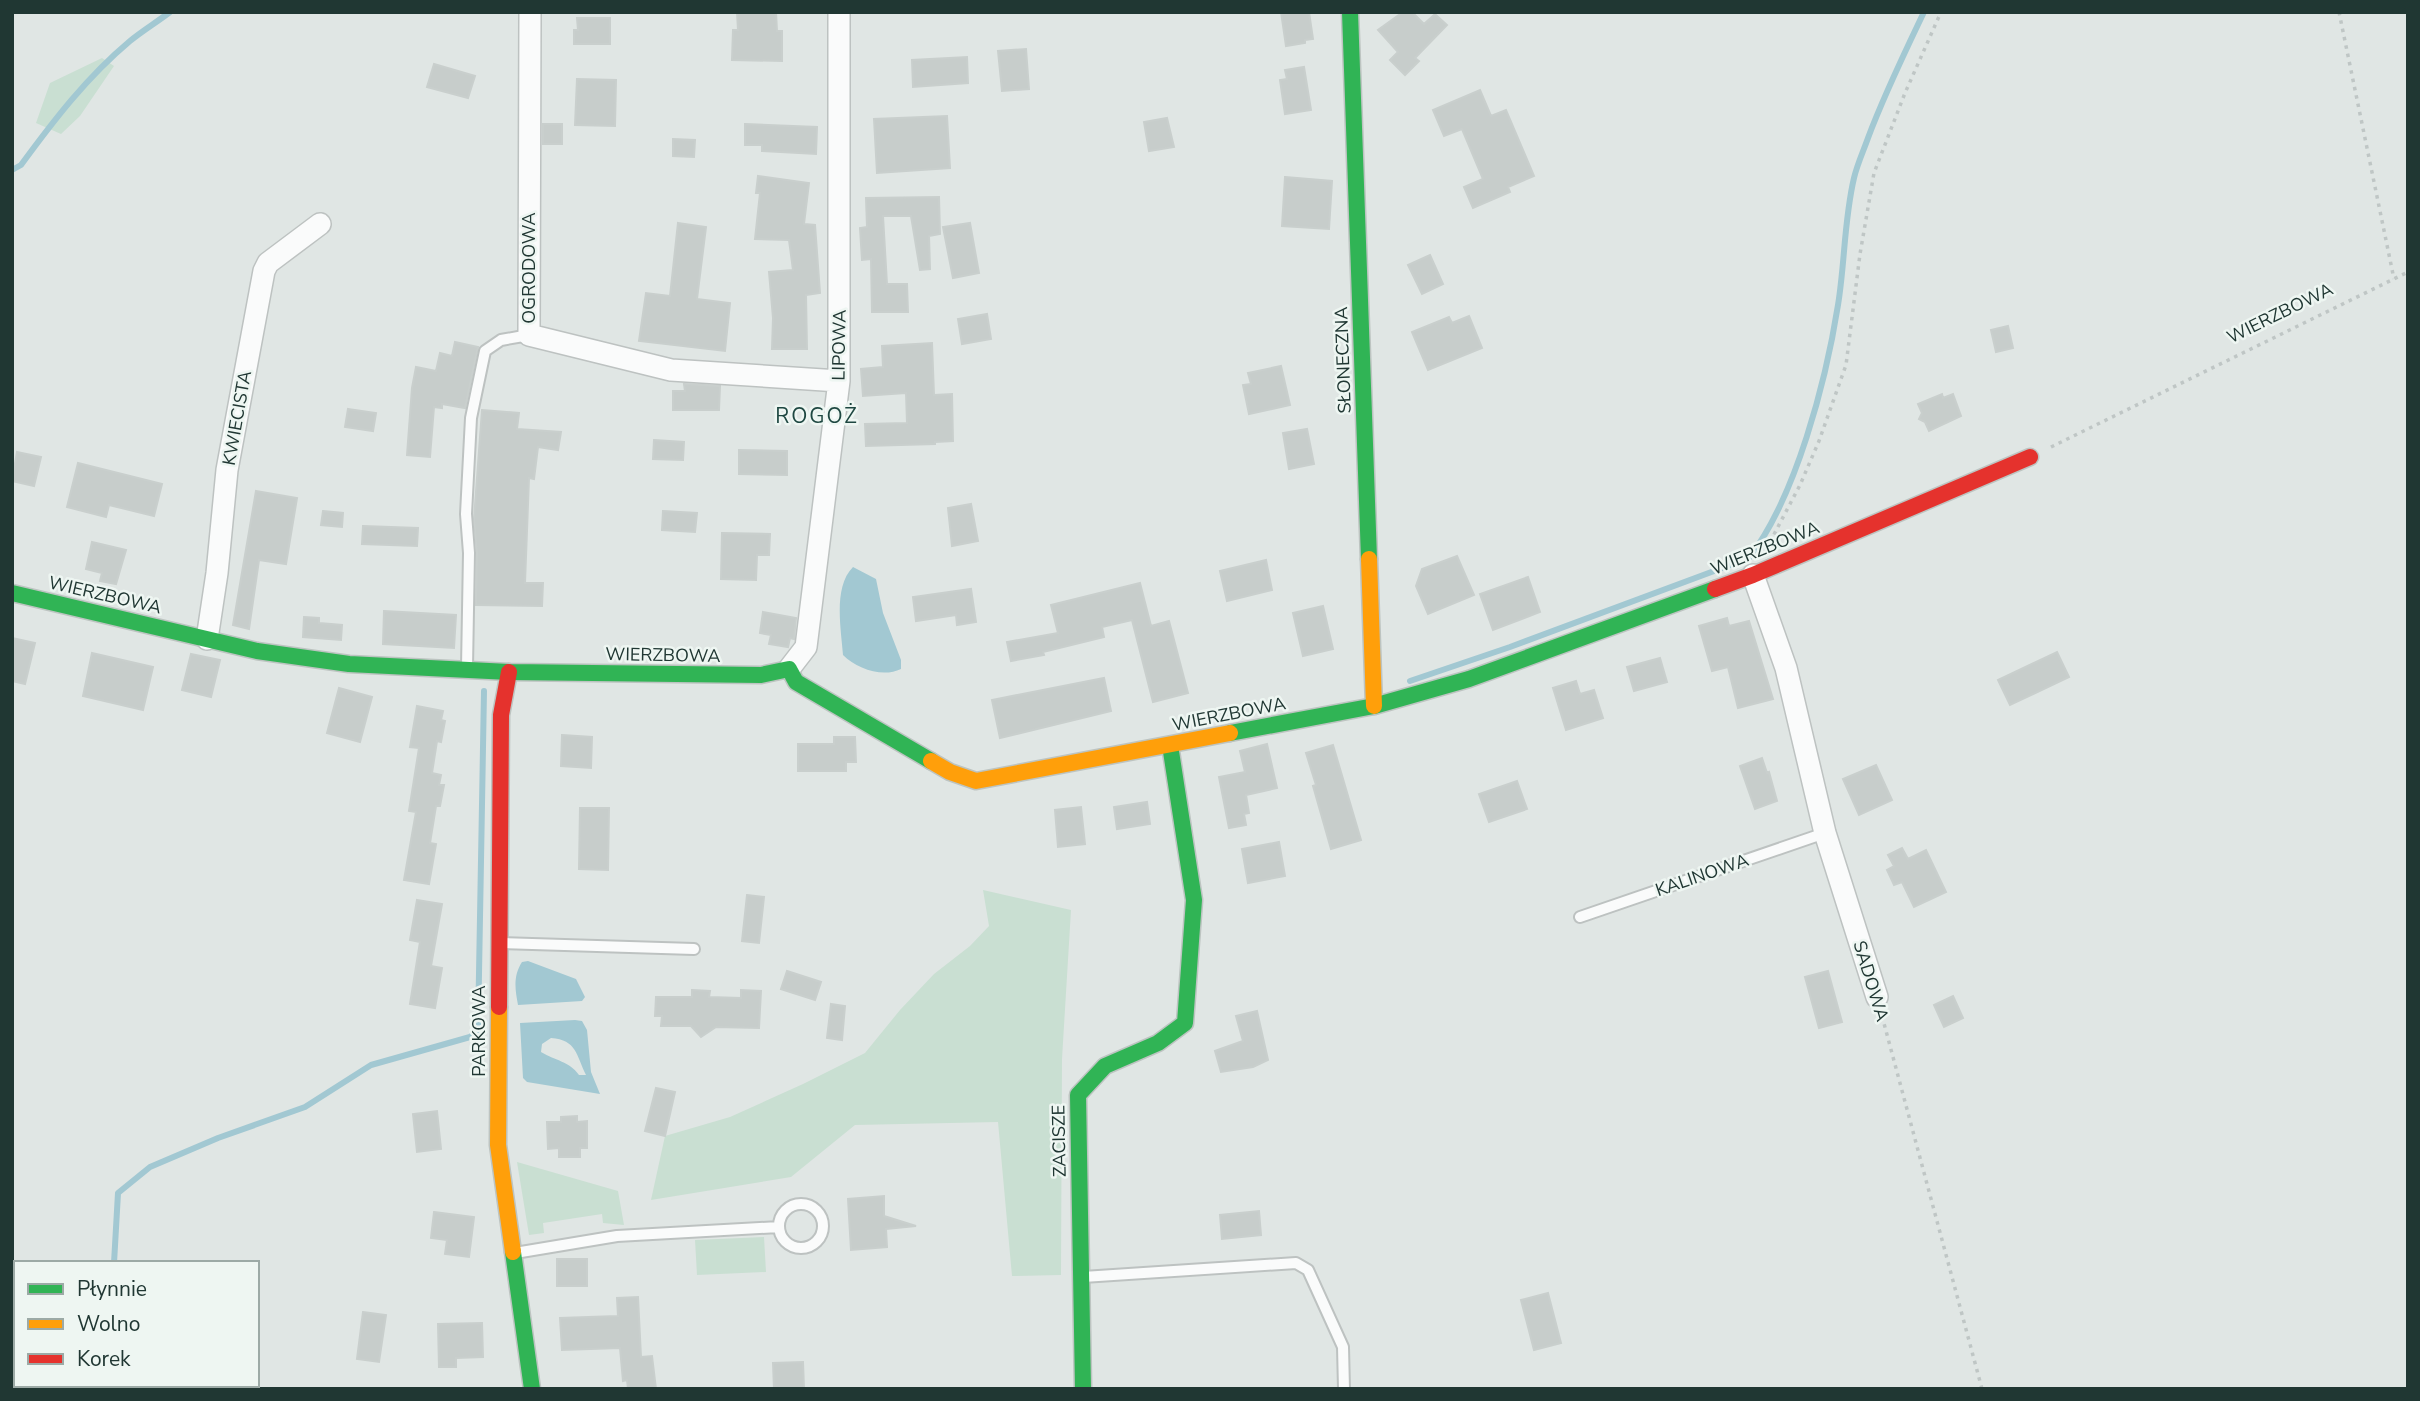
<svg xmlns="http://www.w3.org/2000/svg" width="2420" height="1401" font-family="'Nunito Sans',sans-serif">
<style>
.green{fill:#c9dfd2}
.water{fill:#a2c8d2;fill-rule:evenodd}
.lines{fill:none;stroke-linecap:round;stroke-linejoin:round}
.stream{stroke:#a2c8d2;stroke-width:6}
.building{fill:#c7cdcb;stroke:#c9cfcd;stroke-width:2}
.lane-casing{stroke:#bdc2c1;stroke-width:14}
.street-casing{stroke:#bdc2c1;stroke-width:24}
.fast-casing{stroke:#bdc4c1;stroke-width:19}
.slow-casing{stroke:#bdc4c1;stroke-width:19}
.jam-casing{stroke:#bdc4c1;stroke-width:19}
.path{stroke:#bfc6c5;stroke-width:3.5;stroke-dasharray:3.5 5;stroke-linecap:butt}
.lane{stroke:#fafbfb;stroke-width:10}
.street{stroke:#fafbfb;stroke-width:21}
.fast{stroke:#30b455;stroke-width:16}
.slow{stroke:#ff9f0a;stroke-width:16}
.jam{stroke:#e5322d;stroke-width:16}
.labels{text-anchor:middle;stroke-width:5;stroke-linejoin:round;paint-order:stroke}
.street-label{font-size:18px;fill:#203733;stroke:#eef6f2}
.quarter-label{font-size:21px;letter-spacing:2px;fill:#1e4741;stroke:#eef6f2}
</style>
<rect width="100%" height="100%" fill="#e0e6e4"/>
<path class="green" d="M 102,58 L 114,66 L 80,116 L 61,134 L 36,123 L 50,83 Z
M 983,890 L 1071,910 L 1062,1059 L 1061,1275 L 1012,1276 L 998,1122 L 855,1125 L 791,1177 L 651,1200 L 665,1136 L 730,1117 L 803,1084 L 865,1053 L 900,1010 L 934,974 L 970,946 L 989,926 Z
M 517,1162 L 618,1191 L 624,1225 L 603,1223 L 602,1214 L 543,1223 L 544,1233 L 529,1235 Z
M 764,1237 L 766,1272 L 697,1275 L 695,1240 Z"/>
<path class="water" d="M 853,567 L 876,579 L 883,613 L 901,660 L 901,669 C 883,678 857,669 843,655 C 841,628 833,587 853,567 Z
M 528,961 L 576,979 L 585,997 L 582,1001 L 518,1005 C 515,989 513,976 522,962 Z
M 575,1020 L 582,1021 L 587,1030 L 591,1072 L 600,1094 L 527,1082 L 523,1078 L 520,1023 ZM 551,1038 C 577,1040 576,1055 586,1075 L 579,1075 C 569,1061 556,1061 541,1052 L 542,1044 Z"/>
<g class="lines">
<path class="stream" d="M 12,170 L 21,165 C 54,120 87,77 130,41 C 142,31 157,22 170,12
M 1410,681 L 1510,647 L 1749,558 C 1796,497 1826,381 1838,305 C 1845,262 1844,220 1854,178 C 1857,165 1863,152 1868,138 C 1884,95 1904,54 1924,12
M 114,1263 L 118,1193 L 150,1167 L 218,1138 L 305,1107 L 371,1065 L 470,1037 L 478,1030 L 484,691
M 45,1389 L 46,1385"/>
</g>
<path class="building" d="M 737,12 L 776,12 L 777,31 L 782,31 L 782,61 L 732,60 L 733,30 L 738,30 Z
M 1281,12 L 1309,12 L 1313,39 L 1305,40 L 1305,43 L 1286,46 Z
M 1403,12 L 1412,12 L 1424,24 L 1435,14 L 1447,25 L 1415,58 L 1419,61 L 1405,75 L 1390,60 L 1398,52 L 1378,30 Z
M 577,18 L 610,18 L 610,44 L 574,44 L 574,30 L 578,30 Z
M 1026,49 L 1029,89 L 1002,91 L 998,51 Z
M 967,57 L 968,83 L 913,87 L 912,60 Z
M 434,64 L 475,76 L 468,98 L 427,87 Z
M 1304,67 L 1311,110 L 1285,114 L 1280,80 L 1287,79 L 1285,70 Z
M 577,79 L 616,80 L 615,126 L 575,125 Z
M 1480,90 L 1491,116 L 1506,110 L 1534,176 L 1508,187 L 1510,192 L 1473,208 L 1464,187 L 1483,179 L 1462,129 L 1444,136 L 1433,110 Z
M 947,116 L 950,168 L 877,173 L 874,119 Z
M 1167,118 L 1174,147 L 1149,151 L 1144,122 Z
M 543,124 L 562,124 L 562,144 L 543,144 Z
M 745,124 L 817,127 L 816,154 L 762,151 L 762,145 L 745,145 Z
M 673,139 L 695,140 L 694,157 L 673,156 Z
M 758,176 L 809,183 L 804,224 L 815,225 L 820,293 L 806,295 L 807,349 L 772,349 L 773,318 L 769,272 L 793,270 L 789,240 L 755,239 L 760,193 L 756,193 Z
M 1285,177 L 1332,181 L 1329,229 L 1282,226 Z
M 939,197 L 940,234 L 929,236 L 930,269 L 920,270 L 911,216 L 883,216 L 887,284 L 907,284 L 908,312 L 872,312 L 871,259 L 862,260 L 860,228 L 867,227 L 866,198 Z
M 678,223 L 706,227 L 697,299 L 730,303 L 725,351 L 639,341 L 646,293 L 670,296 Z
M 970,223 L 979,273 L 953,278 L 943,227 Z
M 1430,255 L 1443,284 L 1422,294 L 1408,265 Z
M 987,314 L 991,339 L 962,344 L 958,319 Z
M 1469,316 L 1482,348 L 1428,370 L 1412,332 L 1449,317 L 1452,323 Z
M 2008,326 L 2013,348 L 1996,352 L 1991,330 Z
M 455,342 L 478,347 L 465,408 L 442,404 L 442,408 L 434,407 L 430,457 L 407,455 L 412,388 L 416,367 L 436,371 L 440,353 L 452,356 Z
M 932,343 L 934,395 L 952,394 L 953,441 L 935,442 L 935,444 L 866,446 L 865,424 L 907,423 L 906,393 L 863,396 L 861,369 L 883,367 L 882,346 Z
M 1281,366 L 1290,405 L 1249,414 L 1243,385 L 1251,384 L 1248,373 Z
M 684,384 L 720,386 L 719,410 L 673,410 L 673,391 L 685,391 Z
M 1942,394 L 1943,398 L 1953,394 L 1961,416 L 1929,431 L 1925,422 L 1919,419 L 1922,413 L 1918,404 Z
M 348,409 L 376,413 L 373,431 L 345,427 Z
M 482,410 L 519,413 L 517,429 L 561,432 L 558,450 L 538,447 L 534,479 L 529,478 L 525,583 L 543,583 L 542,606 L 476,605 L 477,553 L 474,519 Z
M 1307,429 L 1314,464 L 1289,469 L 1283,433 Z
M 654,440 L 684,442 L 683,460 L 653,459 Z
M 739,450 L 787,451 L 787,475 L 739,474 Z
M 17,452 L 41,457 L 34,486 L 12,481 Z
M 78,463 L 162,484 L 154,516 L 109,505 L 106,517 L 67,507 Z
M 256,491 L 297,498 L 286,564 L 259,560 L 249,629 L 233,625 Z
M 971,504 L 978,541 L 952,546 L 948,508 Z
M 323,511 L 343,513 L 342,527 L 321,525 Z
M 663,511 L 697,513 L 695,532 L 662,530 Z
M 363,526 L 418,528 L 417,546 L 362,544 Z
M 722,533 L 770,534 L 769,555 L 757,555 L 756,580 L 721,579 Z
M 92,542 L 126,550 L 116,584 L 100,581 L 102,573 L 86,569 Z
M 1457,556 L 1474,595 L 1428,614 L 1416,586 L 1422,569 Z
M 1266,560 L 1272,590 L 1227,601 L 1220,571 Z
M 1528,577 L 1540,612 L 1493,630 L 1480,594 Z
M 1140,583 L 1151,626 L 1169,621 L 1188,693 L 1153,702 L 1132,620 L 1102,627 L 1104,637 L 1043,652 L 1044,655 L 1011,661 L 1007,642 L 1058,633 L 1051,605 Z
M 971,589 L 976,622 L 957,625 L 956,615 L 916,621 L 913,597 Z
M 1323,606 L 1333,649 L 1303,656 L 1293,613 Z
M 384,611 L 456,615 L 454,648 L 383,644 Z
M 763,612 L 796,618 L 794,639 L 790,638 L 788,647 L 769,644 L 771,635 L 760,633 Z
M 304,617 L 319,618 L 319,623 L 342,625 L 341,640 L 303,637 Z
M 1727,618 L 1729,626 L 1749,621 L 1773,699 L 1738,708 L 1728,667 L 1712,671 L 1699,626 Z
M 12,638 L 35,643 L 25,684 L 12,681 Z
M 2057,652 L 2069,677 L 2010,705 L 1998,680 Z
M 92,653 L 153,667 L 143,710 L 83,696 Z
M 191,654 L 220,660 L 211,697 L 182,690 Z
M 1660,658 L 1667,682 L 1634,691 L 1627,667 Z
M 1104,678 L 1111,711 L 1000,738 L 992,700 Z
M 1576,681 L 1580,694 L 1594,690 L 1603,718 L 1566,730 L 1553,688 Z
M 339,688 L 372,697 L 360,742 L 327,733 Z
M 417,706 L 443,711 L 441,720 L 445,721 L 441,742 L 437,741 L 432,773 L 441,775 L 439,785 L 444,785 L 440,806 L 436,806 L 430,843 L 436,844 L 429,884 L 404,880 L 416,812 L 409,811 L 419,748 L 410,747 Z
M 562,735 L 592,737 L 591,768 L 561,766 Z
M 834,737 L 855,737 L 856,762 L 846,762 L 846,771 L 798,771 L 798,744 L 834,744 Z
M 1267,744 L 1277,788 L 1246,795 L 1249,813 L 1244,814 L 1246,825 L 1229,828 L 1219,777 L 1245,772 L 1240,751 Z
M 1333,745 L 1361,840 L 1331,849 L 1313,786 L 1316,785 L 1306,753 Z
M 1762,758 L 1767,773 L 1769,772 L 1777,801 L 1755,809 L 1740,766 Z
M 1876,765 L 1892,800 L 1859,815 L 1843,779 Z
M 1517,781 L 1527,809 L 1489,822 L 1479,794 Z
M 1147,802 L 1150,824 L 1117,829 L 1114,807 Z
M 1081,807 L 1085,844 L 1058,847 L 1055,810 Z
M 580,808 L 609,808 L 608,870 L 579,869 Z
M 1279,842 L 1285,876 L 1248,883 L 1242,849 Z
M 1902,848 L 1908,859 L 1926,850 L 1946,892 L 1914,907 L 1902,882 L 1894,885 L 1887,870 L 1894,866 L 1888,855 Z
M 747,895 L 764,897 L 759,943 L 742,941 Z
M 417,900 L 442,904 L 431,966 L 442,968 L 435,1008 L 410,1004 L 420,942 L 410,940 Z
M 787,971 L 821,982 L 815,1000 L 781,989 Z
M 1828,971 L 1842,1022 L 1819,1028 L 1805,977 Z
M 692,990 L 710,991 L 709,997 L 741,998 L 741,990 L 761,991 L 759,1028 L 716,1027 L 701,1037 L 691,1026 L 661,1026 L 662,1016 L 655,1016 L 656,997 L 692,997 Z
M 1953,996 L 1963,1018 L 1944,1027 L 1934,1005 Z
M 831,1004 L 845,1006 L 842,1040 L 827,1038 Z
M 1257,1011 L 1268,1060 L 1253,1067 L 1221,1072 L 1215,1051 L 1243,1041 L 1236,1016 Z
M 656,1088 L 675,1092 L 665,1136 L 645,1131 Z
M 437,1111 L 441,1149 L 417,1152 L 413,1114 Z
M 577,1116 L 577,1122 L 587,1121 L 587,1148 L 580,1148 L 580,1157 L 559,1157 L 559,1148 L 548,1149 L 547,1122 L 561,1122 L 561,1117 Z
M 884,1196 L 884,1216 L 916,1226 L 886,1229 L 887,1247 L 851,1250 L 848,1199 Z
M 1259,1211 L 1261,1235 L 1222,1239 L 1220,1215 Z
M 434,1212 L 474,1217 L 469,1257 L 445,1254 L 447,1240 L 431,1238 Z
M 557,1259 L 587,1259 L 587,1286 L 557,1286 Z
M 1548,1293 L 1561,1343 L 1534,1350 L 1521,1300 Z
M 638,1297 L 641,1357 L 652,1356 L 656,1389 L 628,1389 L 627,1380 L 623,1381 L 620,1348 L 562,1350 L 560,1318 L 618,1316 L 617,1298 Z
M 363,1312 L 386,1315 L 379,1362 L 357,1359 Z
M 482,1323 L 483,1357 L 456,1358 L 456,1367 L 439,1367 L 438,1324 Z
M 803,1362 L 804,1389 L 774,1389 L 773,1363 Z"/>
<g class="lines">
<g class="lane-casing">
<path id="lane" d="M 467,667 L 469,553 L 466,514 L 471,418 L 485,351 L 501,340 L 529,335
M 1580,917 L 1825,833
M 501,943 L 694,949
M779 1226a22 22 0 1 1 44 0a22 22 0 1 1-44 0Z
M 515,1253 L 617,1236 L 779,1227
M 1083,1277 L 1296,1263 L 1308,1270 L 1343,1347 L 1344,1389"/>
</g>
<g class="street-casing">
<path id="street" d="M 530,12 L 529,335 L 671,370 L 839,381
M 1753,575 L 1786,668 L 1825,833 L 1877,997
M 207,639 L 217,573 L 227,470 L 264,271 L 268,263 L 320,224
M 789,669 L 806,647 L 839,381 L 839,12"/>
</g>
<g class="fast-casing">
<path id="fast" d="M 1350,12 L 1369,559
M 12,593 L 257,651 L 349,664 L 509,672 L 761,675 L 789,669 L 796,682 L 931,761
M 1230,733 L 1374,706 L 1469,679 L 1715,589
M 513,1252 L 532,1389
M 1083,1389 L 1078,1095 L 1105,1066 L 1158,1043 L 1185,1023 L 1194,900 L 1170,745"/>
</g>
<g class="slow-casing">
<path id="slow" d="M 1369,559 L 1374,706
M 931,761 L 950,772 L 976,781 L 1230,733
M 499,1007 L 498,1145 L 513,1252"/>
</g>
<g class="jam-casing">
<path id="jam" d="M 1715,589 L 1753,575 L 2030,457
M 499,1007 L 501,715 L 509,672"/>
</g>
<path class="path" d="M 2339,12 L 2394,279
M 2051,447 L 2408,272
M 1770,542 L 1800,485 L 1819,441 L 1846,365 L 1860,254 L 1874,173 L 1905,93 L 1941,12
M 1882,1016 L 1982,1389"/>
<use href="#lane" class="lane"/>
<use href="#street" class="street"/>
<use href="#fast" class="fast"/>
<use href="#slow" class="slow"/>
<use href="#jam" class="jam"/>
</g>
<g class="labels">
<g class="street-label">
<text transform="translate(529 268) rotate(-90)" y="6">OGRODOWA</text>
<text transform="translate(2280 313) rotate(-26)" y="6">WIERZBOWA</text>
<text transform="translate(839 345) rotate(-89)" y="6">LIPOWA</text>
<text transform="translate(1343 360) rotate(-92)" y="6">SŁONECZNA</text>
<text transform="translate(237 418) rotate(-80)" y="6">KWIECISTA</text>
<text transform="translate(1765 548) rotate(-22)" y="6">WIERZBOWA</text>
<text transform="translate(105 595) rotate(13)" y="6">WIERZBOWA</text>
<text transform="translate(663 655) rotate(1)" y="6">WIERZBOWA</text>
<text transform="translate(1229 714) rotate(-11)" y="6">WIERZBOWA</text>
<text transform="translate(1702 875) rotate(-19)" y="6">KALINOWA</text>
<text transform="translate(1871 981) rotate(73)" y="6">SADOWA</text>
<text transform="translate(479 1031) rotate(-90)" y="6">PARKOWA</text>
<text transform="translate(1059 1141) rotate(-91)" y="6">ZACISZE</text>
</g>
<g class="quarter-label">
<text x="817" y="423">ROGOŻ</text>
</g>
</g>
<rect width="2420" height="1401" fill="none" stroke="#203733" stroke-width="28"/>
<rect x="14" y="1261" width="245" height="126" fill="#eef6f2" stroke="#9caaa6" stroke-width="2"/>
<rect x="28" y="1284" width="35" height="10" fill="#30b455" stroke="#9caaa6" stroke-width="2"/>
<text x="77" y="1296" font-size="21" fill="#203733">Płynnie</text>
<rect x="28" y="1319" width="35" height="10" fill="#ff9f0a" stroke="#9caaa6" stroke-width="2"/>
<text x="77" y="1331" font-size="21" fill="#203733">Wolno</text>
<rect x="28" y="1354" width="35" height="10" fill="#e5322d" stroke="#9caaa6" stroke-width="2"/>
<text x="77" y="1366" font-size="21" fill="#203733">Korek</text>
</svg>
